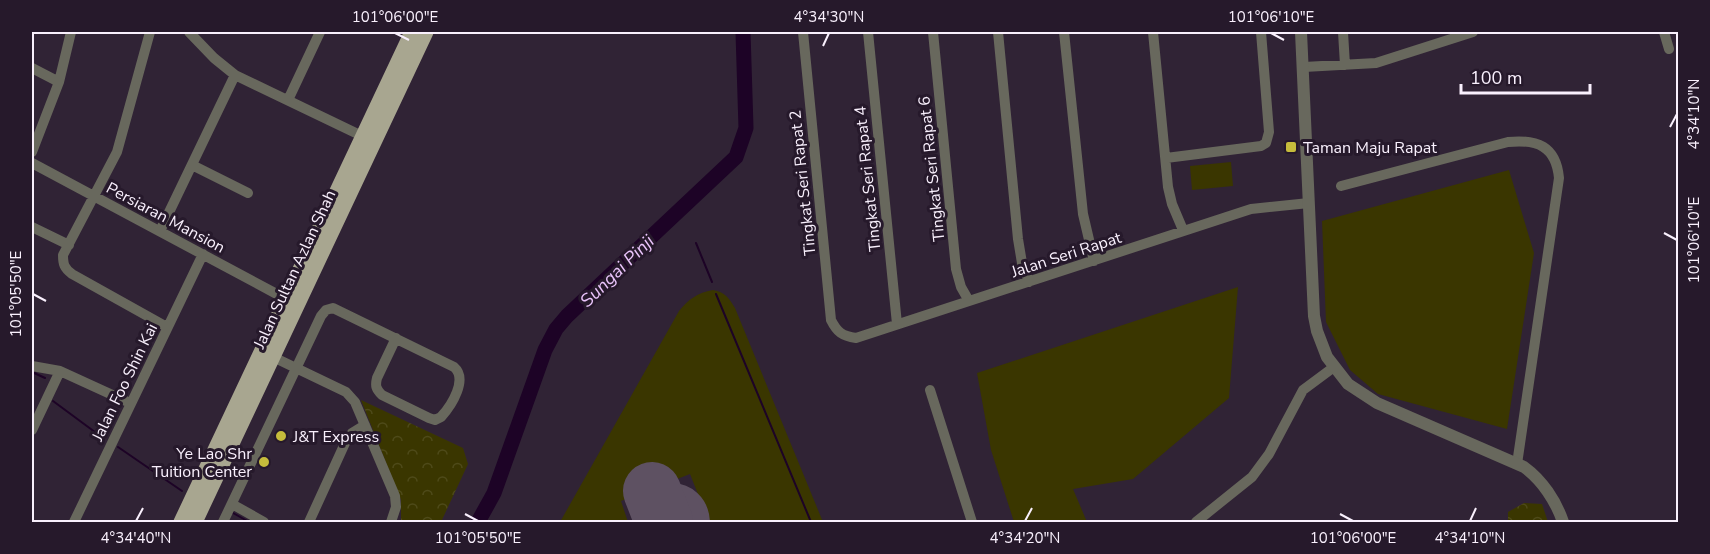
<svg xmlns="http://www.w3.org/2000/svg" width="1710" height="554" font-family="'Nunito Sans',sans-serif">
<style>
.grass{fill:#3a3600}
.park{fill:url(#park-crowns)}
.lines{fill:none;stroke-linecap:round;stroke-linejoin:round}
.stream{stroke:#1d0326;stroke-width:2}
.river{stroke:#1d0326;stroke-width:15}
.taxiway{stroke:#5e5162;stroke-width:22}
.runway{stroke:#5e5162;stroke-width:58}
.minor{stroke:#68685d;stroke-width:10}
.tertiary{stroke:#68685d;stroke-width:12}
.primary{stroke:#a8a690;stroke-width:15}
.ticks{fill:none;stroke:#f9f0fd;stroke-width:2}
.poi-dot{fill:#c6bc3c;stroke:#26192b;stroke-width:2}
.labels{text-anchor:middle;stroke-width:6;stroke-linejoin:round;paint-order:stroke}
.poi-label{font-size:16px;fill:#f9f0fd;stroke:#26192b;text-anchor:start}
.street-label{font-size:16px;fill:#f9f0fd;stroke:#26192b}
.water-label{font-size:18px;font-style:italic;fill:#eac4fb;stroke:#26192b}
.neatline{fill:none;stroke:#f9f0fd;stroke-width:2}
.ticks-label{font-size:15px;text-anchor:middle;fill:#f9f0fd}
</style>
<defs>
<pattern id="park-crowns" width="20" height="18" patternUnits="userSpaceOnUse" patternTransform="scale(1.5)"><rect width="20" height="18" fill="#3a3600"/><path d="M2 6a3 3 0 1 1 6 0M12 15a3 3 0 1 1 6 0" fill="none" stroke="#4e4a19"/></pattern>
</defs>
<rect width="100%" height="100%" fill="#302335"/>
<path class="grass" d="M 1231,162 L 1233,186 L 1192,190 L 1190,166 Z
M 1509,170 L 1534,253 L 1507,429 L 1378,394 L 1350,370 L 1326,322 L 1322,221 Z
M 1238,287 L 1229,398 L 1133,479 L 1073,489 L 1087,522 L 1014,522 L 991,450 L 977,373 Z
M 713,290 C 725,292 729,298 735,308 L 823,522 L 709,522 L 690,474 L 621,501 L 628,522 L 560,522 L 679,311 C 689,299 697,293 713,290 Z"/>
<path class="park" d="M 361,400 L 463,448 L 468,464 L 441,522 L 408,522 L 401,520 L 401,500 Z
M 1524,503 L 1542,504 L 1548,522 L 1508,522 L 1508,512 Z"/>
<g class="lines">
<path class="stream" d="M 696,243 L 712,282
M 716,294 L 811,522
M 32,372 L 45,378
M 53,401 L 103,438
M 118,447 L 182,491
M 233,513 L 249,522"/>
<path class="river" d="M 478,522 L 494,493 L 545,350 L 556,329 L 567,316 L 736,157 L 746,128 L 743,32"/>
<path class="taxiway" d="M 648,522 C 647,485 697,485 699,522"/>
<path class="runway" d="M 652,491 L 664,522"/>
<path class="minor" d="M 150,32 L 117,152 L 63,255 C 63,264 64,268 72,274 L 167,327
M 189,32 L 214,58 L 235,75 L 362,136
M 803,32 L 831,320 C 837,332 842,336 856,338 L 1251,209 L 1309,203
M 868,32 L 897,324
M 933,32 L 956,269 L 961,287 L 969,301
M 998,32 L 1018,239 L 1022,263 L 1029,282
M 1064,32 L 1083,214 L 1094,261
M 1153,32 L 1168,187 L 1172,204 L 1183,230
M 1343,32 L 1345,65
M 1664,32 L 1669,49
M 1304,67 L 1376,63 L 1473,32
M 32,68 L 59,82
M 288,100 L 320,32
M 32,152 L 59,82 L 71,32
M 1166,158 L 1261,146 L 1266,143 L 1269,132 L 1261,32
M 32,163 L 286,299
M 192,165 L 248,193
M 1341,186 L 1508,142 C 1537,139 1556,146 1559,178 L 1517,464
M 32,227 L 69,245
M 160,231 L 235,75
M 273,357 L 346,392 L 355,402 L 395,496 L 396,507 L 391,522
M 32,366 L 60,371 L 130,403
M 930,390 L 972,522
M 32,430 L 60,371
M 232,504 L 264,522
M 74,522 L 203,254
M 223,522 L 321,316 L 326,310 L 333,308 L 454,367 C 468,379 452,405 441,417 L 435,420 L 429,418 L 382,395 C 376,389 375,386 377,378 L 396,338
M 309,522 L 346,441 L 352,433 L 365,425
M 1196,522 L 1252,477 L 1269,454 L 1303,390 L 1334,367"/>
<path class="tertiary" d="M 1301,32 L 1314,316 L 1317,331 L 1327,357 L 1348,384 L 1377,403 L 1524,467 C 1542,480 1556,501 1563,522"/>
<path class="primary" d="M 181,522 L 412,32
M 195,522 L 426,32"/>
</g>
<path class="ticks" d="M 395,33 L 409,40M 1271,33 L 1284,40M 823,46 L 829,33M 1670,127 L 1677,114M 1664,233 L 1677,240M 33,294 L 46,301M 465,514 L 478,521M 1340,514 L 1353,521M 136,521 L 143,508M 1025,521 L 1032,508M 1470,521 L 1476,508"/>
<g class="poi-dot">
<rect x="1285" y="141" width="12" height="12" rx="3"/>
<circle cx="281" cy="436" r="6"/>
<circle cx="264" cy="462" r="6"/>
</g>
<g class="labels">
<g class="poi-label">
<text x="1303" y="153">Taman Maju Rapat</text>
<text x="293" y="442">J&amp;T Express</text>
<text x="252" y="459" text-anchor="end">Ye Lao Shr<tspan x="252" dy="18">Tuition Center</tspan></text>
</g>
<g class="street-label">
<text transform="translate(931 169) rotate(-96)" y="6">Tingkat Seri Rapat 6</text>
<text transform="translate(867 179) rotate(-96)" y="6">Tingkat Seri Rapat 4</text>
<text transform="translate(802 183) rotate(-96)" y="6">Tingkat Seri Rapat 2</text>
<text transform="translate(166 217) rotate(28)" y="6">Persiaran Mansion</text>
<text transform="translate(1066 254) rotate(-18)" y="6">Jalan Seri Rapat</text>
<text transform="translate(294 269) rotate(-65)" y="6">Jalan Sultan Azlan Shah</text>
<text transform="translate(124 382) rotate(-64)" y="6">Jalan Foo Shin Kai</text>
</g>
<g class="water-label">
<text transform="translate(617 271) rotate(-44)" y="6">Sungai Pinji</text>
</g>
</g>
<rect width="1710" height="554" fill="none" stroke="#26192b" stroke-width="66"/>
<path d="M1461 84v9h129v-9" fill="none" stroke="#f9f0fd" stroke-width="3"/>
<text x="1470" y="84" font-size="18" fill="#f9f0fd" stroke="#26192b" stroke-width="4.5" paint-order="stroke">100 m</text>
<rect x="33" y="33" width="1644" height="488" class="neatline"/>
<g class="ticks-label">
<text x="395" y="22">101°06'00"E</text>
<text x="829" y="22">4°34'30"N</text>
<text x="1271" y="22">101°06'10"E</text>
<text transform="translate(1694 114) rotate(-90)" y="5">4°34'10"N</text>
<text transform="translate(1694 240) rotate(-90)" y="5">101°06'10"E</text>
<text transform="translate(16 294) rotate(-90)" y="5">101°05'50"E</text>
<text x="136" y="543">4°34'40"N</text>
<text x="478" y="543">101°05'50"E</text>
<text x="1025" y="543">4°34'20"N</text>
<text x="1353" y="543">101°06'00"E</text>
<text x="1470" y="543">4°34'10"N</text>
</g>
</svg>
